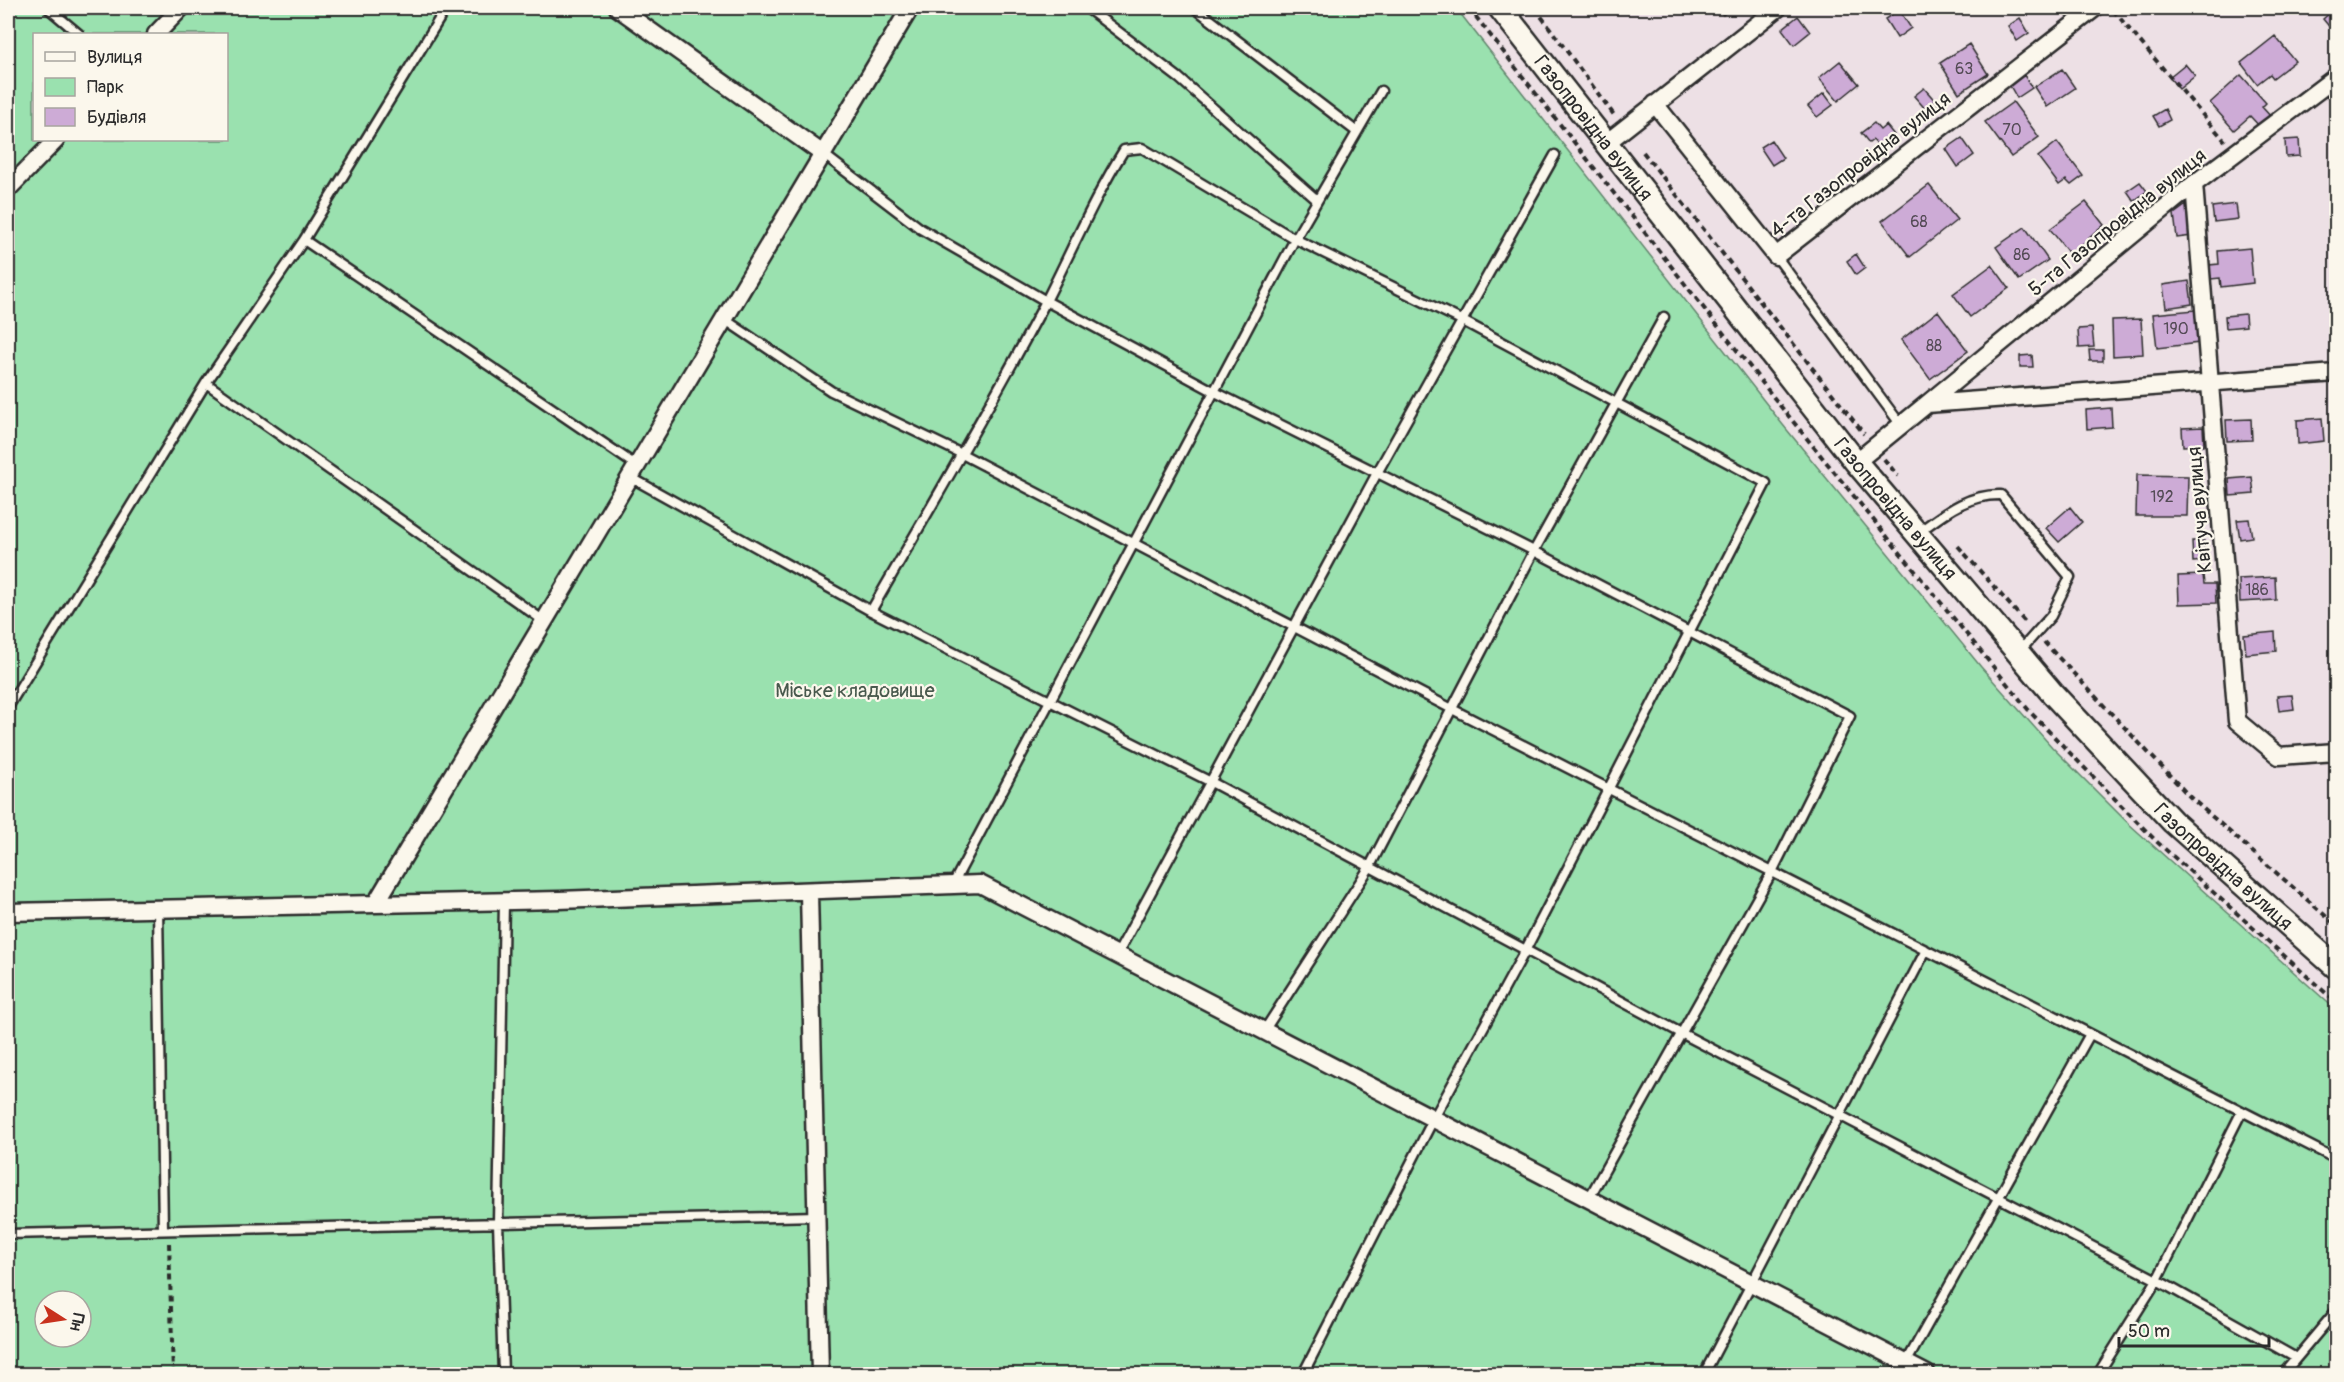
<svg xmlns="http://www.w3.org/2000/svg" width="2344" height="1382" font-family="Pangolin,sans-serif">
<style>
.green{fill:#9ae1af;stroke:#62866d;stroke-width:1.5;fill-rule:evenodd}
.building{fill:#cdabd6;stroke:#2b2b2b;stroke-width:1.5}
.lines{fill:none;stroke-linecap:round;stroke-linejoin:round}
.lane-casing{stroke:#2b2b2b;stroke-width:13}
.street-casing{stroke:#2b2b2b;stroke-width:21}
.secondary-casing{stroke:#2b2b2b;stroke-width:27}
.path{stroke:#2b2b2b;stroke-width:4;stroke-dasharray:6 4.5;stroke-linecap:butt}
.lane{stroke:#fbf7ec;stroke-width:8}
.street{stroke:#fbf7ec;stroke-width:16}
.secondary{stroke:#fbf7ec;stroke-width:22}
.labels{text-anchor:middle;stroke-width:4.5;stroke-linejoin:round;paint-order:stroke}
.number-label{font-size:16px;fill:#544b56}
.street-label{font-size:20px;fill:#2b2b2b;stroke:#fbf7ec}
.park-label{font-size:20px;fill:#47584c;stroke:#fbf7ec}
</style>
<rect width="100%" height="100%" fill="#ede0e5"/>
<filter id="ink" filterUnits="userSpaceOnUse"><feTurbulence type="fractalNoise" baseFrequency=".0167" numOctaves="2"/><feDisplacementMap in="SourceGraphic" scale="12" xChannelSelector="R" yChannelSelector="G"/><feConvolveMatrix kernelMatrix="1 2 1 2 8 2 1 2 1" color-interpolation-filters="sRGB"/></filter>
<g filter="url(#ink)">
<path class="green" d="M 8,8 L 1456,8 L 1783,425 L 1981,667 L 2052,747 L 2129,824 L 2336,1010 L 2336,1374 L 8,1374 ZM 34,34 L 226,34 L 226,140 L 34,140 ZM 45,1301 L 81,1301 L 81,1337 L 45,1337 Z"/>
<path class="building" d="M 1716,8 L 1731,8 L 1723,15 Z
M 2334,9 L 2336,12 L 2336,35 L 2323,19 Z
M 1899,10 L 1911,28 L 1897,38 L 1885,19 Z
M 1798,16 L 1810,32 L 1794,45 L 1782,29 Z
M 2020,18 L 2029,33 L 2017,41 L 2008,26 Z
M 2275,36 L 2295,61 L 2273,78 L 2270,74 L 2257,84 L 2241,63 Z
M 1969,44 L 1988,74 L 1959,93 L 1940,63 Z
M 1840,61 L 1859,84 L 1838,101 L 1819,78 Z
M 2185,64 L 2195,76 L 2179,89 L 2169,77 Z
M 2062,69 L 2075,88 L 2047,107 L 2034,87 Z
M 2024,75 L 2032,88 L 2017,98 L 2009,84 Z
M 2241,75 L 2266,103 L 2262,107 L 2272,118 L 2261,128 L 2250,116 L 2234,130 L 2210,103 Z
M 1924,88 L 1938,104 L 1928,112 L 1914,96 Z
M 1824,93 L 1833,105 L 1817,117 L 1808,106 Z
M 2013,102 L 2039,137 L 2011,157 L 1985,122 Z
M 2165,109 L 2170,120 L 2159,126 L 2153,116 Z
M 1874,123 L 1880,130 L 1886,125 L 1894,135 L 1879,147 L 1873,140 L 1869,143 L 1861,133 Z
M 1962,138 L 1974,155 L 1958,167 L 1946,149 Z
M 2299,139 L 2300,156 L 2286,157 L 2285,140 Z
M 1771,140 L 1783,158 L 1772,165 L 1760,147 Z
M 2057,142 L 2083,176 L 2071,185 L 2066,180 L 2059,185 L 2038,157 Z
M 2140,182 L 2147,191 L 2134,201 L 2127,191 Z
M 1929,185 L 1957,220 L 1910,257 L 1882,221 Z
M 2086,202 L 2104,225 L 2070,255 L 2050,229 Z
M 2189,203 L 2192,236 L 2177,238 L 2174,214 Z
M 2236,204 L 2238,219 L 2214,222 L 2212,207 Z
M 2025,227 L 2048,260 L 2019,280 L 1996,247 Z
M 2250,248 L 2253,283 L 2221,287 L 2220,278 L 2211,279 L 2209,265 L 2219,264 L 2218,251 Z
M 1856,254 L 1865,268 L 1856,275 L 1847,261 Z
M 1992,265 L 2009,288 L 1970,317 L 1953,294 Z
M 2189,281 L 2192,304 L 2166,308 L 2163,285 Z
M 2195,310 L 2199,343 L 2157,348 L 2153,314 Z
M 1938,311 L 1968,351 L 1930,379 L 1901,340 Z
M 2245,314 L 2246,326 L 2226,328 L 2225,316 Z
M 2141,319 L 2143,354 L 2113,356 L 2112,320 Z
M 2092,328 L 2094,347 L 2079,348 L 2078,329 Z
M 2089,350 L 2103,350 L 2103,361 L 2090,361 Z
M 2032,355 L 2033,367 L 2020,367 L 2020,356 Z
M 2111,408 L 2112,427 L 2087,429 L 2086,410 Z
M 2322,418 L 2324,441 L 2298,444 L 2297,420 Z
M 2251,419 L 2252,440 L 2227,441 L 2226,420 Z
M 2203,427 L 2204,445 L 2183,446 L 2182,428 Z
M 2137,475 L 2188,476 L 2187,516 L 2136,516 Z
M 2252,477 L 2254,494 L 2230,496 L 2229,479 Z
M 2336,488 L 2336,504 L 2335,505 L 2333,489 Z
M 2070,507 L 2082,522 L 2059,542 L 2046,528 Z
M 2249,519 L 2252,537 L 2240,539 L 2237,520 Z
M 2192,541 L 2204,541 L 2205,561 L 2193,562 Z
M 2203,575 L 2204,584 L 2215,584 L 2216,603 L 2179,604 L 2178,576 Z
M 2275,577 L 2276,600 L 2240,602 L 2239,579 Z
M 2275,632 L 2276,651 L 2246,654 L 2244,635 Z
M 2292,695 L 2294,709 L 2279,711 L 2277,696 Z"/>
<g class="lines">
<g class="lane-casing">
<path id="lane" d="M 48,8 L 79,34
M 1087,8 L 1179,78 L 1317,200
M 1195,8 L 1357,132
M 823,154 L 921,229 L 1046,301 L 1215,392 L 1534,551 L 1850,716 L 1772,872 L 1589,1198
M 304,240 L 637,466
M 1776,256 L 1901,425
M 724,319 L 831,391 L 962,454 L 1452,709 L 2336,1159
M 206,383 L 544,621
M 630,477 L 871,611 L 1211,782 L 1681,1033 L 2157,1280 L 2296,1358
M 1919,532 C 1945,513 1968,494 2001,495 L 2070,577 L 2051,616 L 2018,653
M 871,611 C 930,508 991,406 1046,301 C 1072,250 1094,198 1124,150 L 1142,148 L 1295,239 L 1461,320 L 1766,483 L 1526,949 L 1434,1118 L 1303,1374
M 8,707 L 206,383 L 304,240 L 446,8
M 953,884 L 1295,239 L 1381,91
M 158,908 L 163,1229
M 1118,953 L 1377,473 L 1555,155
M 1264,1031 L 1369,868 L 1534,551 L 1664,317
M 8,1234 L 817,1216
M 1906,1363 L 2090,1034
M 503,1374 L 498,1222 L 504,902
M 1704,1374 L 1926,950
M 2098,1374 L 2157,1280 L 2242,1111
M 2283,1374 L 2336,1311"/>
</g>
<g class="street-casing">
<path id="street" d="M 618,8 L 823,154
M 156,34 L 181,8
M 1655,104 L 1776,256 L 2095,8
M 1605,144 L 1778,8
M 2194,184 L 2237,721 L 2279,756 L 2336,752
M 8,189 L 56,140
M 1927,404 L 2194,184 L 2336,77
M 1856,462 L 1927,404 L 2336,373
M 809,893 L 820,1374
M 376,903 L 910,8
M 8,912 L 559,900 L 980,884 L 1927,1374"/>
</g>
<g class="secondary-casing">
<g id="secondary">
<path id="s1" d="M 1500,8 L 1856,462 L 2053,694 L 2173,822 L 2336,967"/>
</g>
</g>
<path class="path" d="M 1469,8 L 1782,408 L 2031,713 L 2156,841 L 2336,1002
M 1535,8 L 1614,115
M 2113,10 L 2225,141
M 1643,152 L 1864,434
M 1884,459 L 1898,476
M 1958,546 L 2026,623
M 2044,642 L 2191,798 L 2336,925
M 169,1243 L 173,1374"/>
<use href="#lane" class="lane"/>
<use href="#street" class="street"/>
<use href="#secondary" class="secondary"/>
</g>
</g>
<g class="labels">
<g class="number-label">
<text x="1964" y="74">63</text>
<text x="2012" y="135">70</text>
<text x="1919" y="227">68</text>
<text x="2022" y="260">86</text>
<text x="2176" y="334">190</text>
<text x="1934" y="351">88</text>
<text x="2162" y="502">192</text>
<text x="2257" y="595">186</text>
</g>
<g class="street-label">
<text dy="7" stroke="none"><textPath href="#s1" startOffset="152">Газопровідна вулиця</textPath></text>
<text transform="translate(1860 164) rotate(-38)" y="7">4-та Газопровідна вулиця</text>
<text transform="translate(2117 222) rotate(-39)" y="7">5-та Газопровідна вулиця</text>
<text dy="7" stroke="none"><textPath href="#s1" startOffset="638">Газопровідна вулиця</textPath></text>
<text transform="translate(2199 510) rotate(-95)" y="7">Квітуча вулиця</text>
<text dy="7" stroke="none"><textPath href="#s1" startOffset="1124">Газопровідна вулиця</textPath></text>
</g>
<g class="park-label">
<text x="855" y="697">Міське кладовище</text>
</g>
</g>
<rect width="2344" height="1382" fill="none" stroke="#fbf7ec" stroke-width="30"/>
<rect x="15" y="15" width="2314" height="1352" fill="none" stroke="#2b2b2b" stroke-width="2" filter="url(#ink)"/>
<rect x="33" y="33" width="195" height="108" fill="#fbf7ec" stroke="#a8a59f" stroke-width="1.5"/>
<rect x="45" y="52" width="30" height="9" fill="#fbf7ec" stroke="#a8a59f" stroke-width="1.5"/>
<text x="87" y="63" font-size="18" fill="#2b2b2b">Вулиця</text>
<rect x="45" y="78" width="30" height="18" fill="#9ae1af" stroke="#a8a59f" stroke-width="1.5"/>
<text x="87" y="93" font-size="18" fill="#2b2b2b">Парк</text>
<rect x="45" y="108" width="30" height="18" fill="#cdabd6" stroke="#a8a59f" stroke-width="1.5"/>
<text x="87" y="123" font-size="18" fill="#2b2b2b">Будівля</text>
<g transform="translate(63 1319) rotate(102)"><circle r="28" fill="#fbf7ec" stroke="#a8a59f" stroke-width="1.5"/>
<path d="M0-4.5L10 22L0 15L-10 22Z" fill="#c8321e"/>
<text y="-9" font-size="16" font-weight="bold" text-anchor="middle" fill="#2b2b2b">Пн</text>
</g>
<path d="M2119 1337v9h150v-9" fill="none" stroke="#2b2b2b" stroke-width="3"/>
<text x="2128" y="1337" font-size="18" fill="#2b2b2b" stroke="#fbf7ec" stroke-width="4.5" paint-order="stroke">50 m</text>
</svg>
